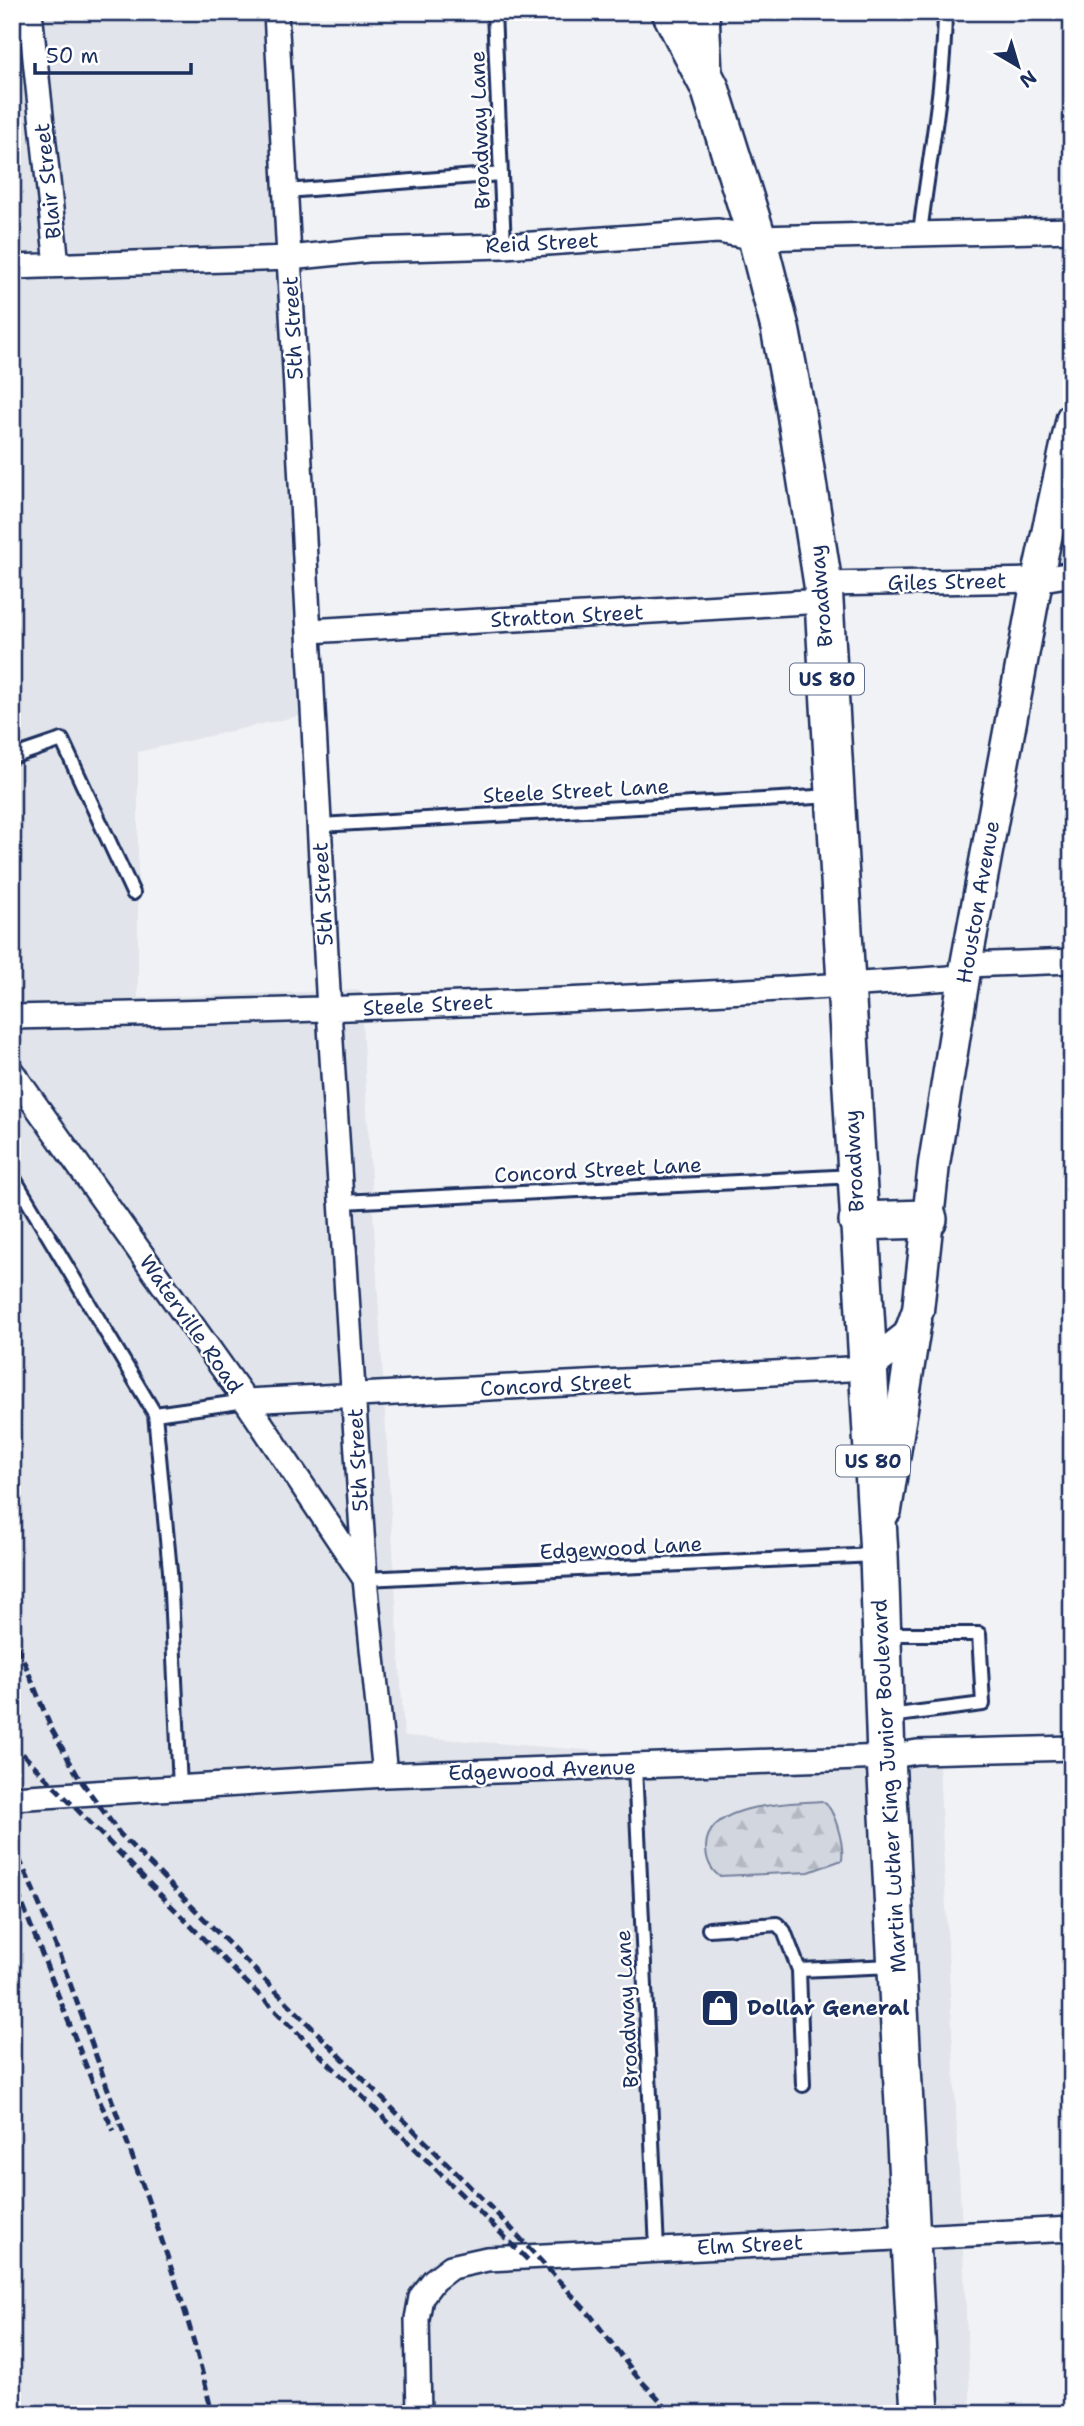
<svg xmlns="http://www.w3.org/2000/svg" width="1084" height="2426" font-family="'Shantell Sans',sans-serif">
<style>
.built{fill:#e1e4ea}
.forest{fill:url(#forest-firs);stroke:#76829e;stroke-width:2}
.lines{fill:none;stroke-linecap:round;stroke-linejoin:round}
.service-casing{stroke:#1b2f5e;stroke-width:18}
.minor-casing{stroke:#1b2f5e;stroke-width:28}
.tertiary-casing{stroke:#1b2f5e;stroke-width:35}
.primary-casing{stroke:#1b2f5e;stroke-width:42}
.service{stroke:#fff;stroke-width:12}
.minor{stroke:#fff;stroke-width:23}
.tertiary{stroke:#fff;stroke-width:30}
.primary{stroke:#fff;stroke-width:37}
.rail{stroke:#1b2f5e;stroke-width:5;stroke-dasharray:10 5;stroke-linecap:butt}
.labels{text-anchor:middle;stroke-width:5;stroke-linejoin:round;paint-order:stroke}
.shield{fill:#fff;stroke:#5f6d8e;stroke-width:2}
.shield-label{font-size:19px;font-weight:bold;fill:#1b2f5e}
.street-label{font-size:21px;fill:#1b2f5e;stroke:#fff}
.poi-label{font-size:21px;font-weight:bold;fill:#1b2f5e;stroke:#fff;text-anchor:start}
</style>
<defs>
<pattern id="forest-firs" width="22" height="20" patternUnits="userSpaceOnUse" patternTransform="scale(1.75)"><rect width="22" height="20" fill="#d2d6df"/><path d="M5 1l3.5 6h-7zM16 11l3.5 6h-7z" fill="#b4b8c2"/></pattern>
</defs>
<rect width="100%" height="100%" fill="#f1f2f5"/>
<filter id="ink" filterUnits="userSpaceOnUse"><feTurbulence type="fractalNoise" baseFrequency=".0143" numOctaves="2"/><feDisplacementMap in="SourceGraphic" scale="14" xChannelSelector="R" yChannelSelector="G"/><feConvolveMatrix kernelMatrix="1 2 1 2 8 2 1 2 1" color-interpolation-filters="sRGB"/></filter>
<g filter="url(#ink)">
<path class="built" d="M 12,12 L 262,12 L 303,715 L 138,752 L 138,998 L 360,990 L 404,1736 L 703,1759 L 939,1766 L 971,2414 L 12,2414 Z"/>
<path class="forest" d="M 821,1801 C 835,1805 844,1846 842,1860 L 809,1872 L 719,1876 C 710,1869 706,1859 706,1847 C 707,1802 788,1804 821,1801 Z"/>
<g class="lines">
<g class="service-casing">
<path id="service" d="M 494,12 L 504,246
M 286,191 L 501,174
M 920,233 C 929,159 944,87 945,12
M 12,757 L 62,740 L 133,893
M 320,825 L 833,796
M 12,1175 L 155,1414 L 246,1401
M 342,1202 L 855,1176
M 155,1414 L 170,1571 L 180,1788
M 365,1579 L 875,1555
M 886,1634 L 979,1634 L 983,1704 L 889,1716
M 635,1767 L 657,2250
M 709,1929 L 777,1924 L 784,1931 L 799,1970
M 803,2085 L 799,1970 L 893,1966"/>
</g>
<g class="minor-casing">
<path id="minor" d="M 30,12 L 57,265
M 276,12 L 329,1010 L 365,1579 L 385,1775
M 707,12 L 710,75
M 12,267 L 289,258 L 368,250 L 504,246 L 718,231 L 757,238 L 1072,230
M 823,584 L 1037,580 L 1072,574
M 310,631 L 823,601
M 966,965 L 1072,961
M 12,1017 C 330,1010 647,1000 964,977
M 12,1072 L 246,1401 L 365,1579
M 246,1401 L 867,1368
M 12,1798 L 385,1775 L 886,1757 L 917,1752 L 1072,1748
M 419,2414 L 417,2319 L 421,2297 L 434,2280 L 451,2267 L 487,2259 L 1072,2229"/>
</g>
<g class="tertiary-casing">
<path id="tertiary" d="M 867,1368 L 909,1335 L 918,1310 L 934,1164 L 966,965 L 1037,580 L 1072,418
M 886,1510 L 916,1320"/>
</g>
<g class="primary-casing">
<path id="primary" d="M 671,12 L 710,88 L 757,238 L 780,328 L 795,406 L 823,584 L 879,1555 L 886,1757 L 920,2414
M 858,1221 L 928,1219"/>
</g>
<use href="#service" class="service"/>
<use href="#minor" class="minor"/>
<use href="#tertiary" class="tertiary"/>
<use href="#primary" class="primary"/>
<path class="rail" d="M 12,1632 L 51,1728 L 79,1778 L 120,1834 L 509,2226 L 591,2316 L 638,2378
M 12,1743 L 229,1965 L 529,2261
M 12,1844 C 53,1928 82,2018 114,2106 C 150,2206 189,2309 212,2414
M 12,1878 L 101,2104 L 114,2131
M 632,2371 L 672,2414"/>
</g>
</g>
<defs>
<g id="shop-square" transform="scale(2.0125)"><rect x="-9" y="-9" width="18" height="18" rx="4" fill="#1b2f5e" stroke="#fff"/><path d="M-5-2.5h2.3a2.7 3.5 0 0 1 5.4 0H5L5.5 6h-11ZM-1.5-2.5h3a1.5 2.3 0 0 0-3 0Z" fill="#fff"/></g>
</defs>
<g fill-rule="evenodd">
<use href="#shop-square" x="720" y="2008"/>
</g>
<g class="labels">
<g class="shield">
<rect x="790" y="663.5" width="74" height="31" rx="5"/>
<rect x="836" y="1445.5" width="74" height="31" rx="5"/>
</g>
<g class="shield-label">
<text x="827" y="686">US 80</text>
<text x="873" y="1468">US 80</text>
</g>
<g class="street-label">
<text transform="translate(480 130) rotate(-92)" y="7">Broadway Lane</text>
<text transform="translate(48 181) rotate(-96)" y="7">Blair Street</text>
<text transform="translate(542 243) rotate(-3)" y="7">Reid Street</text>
<text transform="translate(293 328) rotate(-93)" y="7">5th Street</text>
<text transform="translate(947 582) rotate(-1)" y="7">Giles Street</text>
<text transform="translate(821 596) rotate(-95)" y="7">Broadway</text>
<text transform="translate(567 616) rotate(-3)" y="7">Stratton Street</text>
<text transform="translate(576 791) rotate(-3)" y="7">Steele Street Lane</text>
<text transform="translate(323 894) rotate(-93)" y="7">5th Street</text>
<text transform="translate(978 902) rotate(-80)" y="7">Houston Avenue</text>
<text transform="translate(428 1005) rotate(-3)" y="7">Steele Street</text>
<text transform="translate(854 1161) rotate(-93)" y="7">Broadway</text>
<text transform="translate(598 1170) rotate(-3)" y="7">Concord Street Lane</text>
<text transform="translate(191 1324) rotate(55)" y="7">Waterville Road</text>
<text transform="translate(556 1385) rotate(-3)" y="7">Concord Street</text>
<text transform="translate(358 1460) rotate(-93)" y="7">5th Street</text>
<text transform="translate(621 1548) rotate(-3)" y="7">Edgewood Lane</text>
<text transform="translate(542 1770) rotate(-2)" y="7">Edgewood Avenue</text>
<text transform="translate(889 1786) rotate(-93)" y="7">Martin Luther King Junior Boulevard</text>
<text transform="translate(627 2009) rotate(-93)" y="7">Broadway Lane</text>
<text transform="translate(750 2245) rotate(-3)" y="7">Elm Street</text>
</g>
<g class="poi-label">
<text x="747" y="2015">Dollar General</text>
</g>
</g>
<rect width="1084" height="2426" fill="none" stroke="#fff" stroke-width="42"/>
<rect x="21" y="21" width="1042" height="2384" fill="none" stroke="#1b2f5e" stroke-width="2.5" filter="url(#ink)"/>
<g transform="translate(1018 66) rotate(142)" stroke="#ffffff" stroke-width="5" paint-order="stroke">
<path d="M0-5L12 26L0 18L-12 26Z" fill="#1b2f5e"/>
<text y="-10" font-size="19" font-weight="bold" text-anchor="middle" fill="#1b2f5e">N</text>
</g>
<path d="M35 63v10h156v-10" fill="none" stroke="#1b2f5e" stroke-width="3.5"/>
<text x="46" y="63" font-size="21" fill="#1b2f5e" stroke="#ffffff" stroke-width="5" paint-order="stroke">50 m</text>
</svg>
